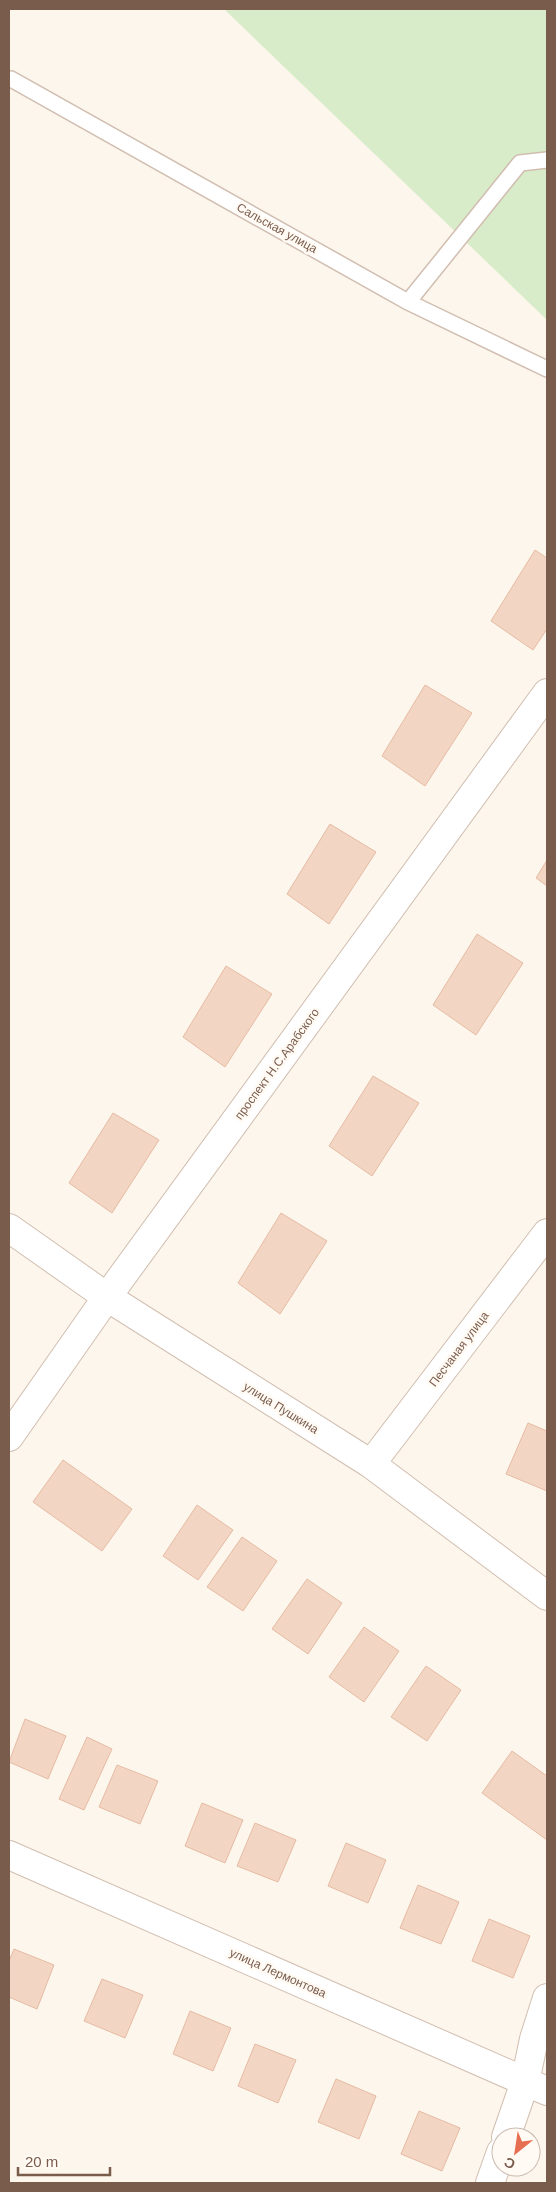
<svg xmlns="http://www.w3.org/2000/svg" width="556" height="2192" font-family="Arial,sans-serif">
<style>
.green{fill:#d8ecc9}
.building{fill:#f3d5c3;stroke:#e6bba3}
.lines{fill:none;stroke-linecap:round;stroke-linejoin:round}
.lane-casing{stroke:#d1beb0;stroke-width:18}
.street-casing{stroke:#d1beb0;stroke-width:30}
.lane{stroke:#fff;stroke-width:15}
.street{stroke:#fff;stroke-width:28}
.labels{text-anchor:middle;stroke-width:5;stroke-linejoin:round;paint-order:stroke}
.street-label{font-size:12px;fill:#7a5c4d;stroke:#fffaf3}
</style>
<rect width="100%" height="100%" fill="#fdf6ec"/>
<path class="green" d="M 224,9 L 547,9 L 547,320 Z"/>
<path class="building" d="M 535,550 L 547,558 L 547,629 L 533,650 L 491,621 Z
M 425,685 L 472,713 L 425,786 L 382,756 Z
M 330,824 L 376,852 L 329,924 L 287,894 Z
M 547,860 L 547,886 L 536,878 Z
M 477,934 L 523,963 L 476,1035 L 433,1005 Z
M 226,966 L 272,994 L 225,1067 L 183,1037 Z
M 373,1076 L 419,1103 L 372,1176 L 329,1146 Z
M 113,1113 L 159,1140 L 112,1213 L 69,1183 Z
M 281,1213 L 327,1241 L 280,1314 L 238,1283 Z
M 528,1423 L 547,1431 L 547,1491 L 506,1474 Z
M 63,1460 L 132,1509 L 102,1551 L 33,1502 Z
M 197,1505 L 233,1530 L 198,1580 L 163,1556 Z
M 242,1537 L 277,1561 L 243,1611 L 207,1587 Z
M 307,1579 L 342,1603 L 308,1654 L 272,1629 Z
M 364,1627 L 399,1651 L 364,1702 L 329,1677 Z
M 426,1666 L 461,1690 L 427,1741 L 391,1717 Z
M 25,1719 L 66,1736 L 48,1779 L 9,1762 Z
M 87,1737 L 112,1749 L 84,1810 L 59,1799 Z
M 512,1751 L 547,1776 L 547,1840 L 482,1793 Z
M 117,1765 L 158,1781 L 140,1824 L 99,1807 Z
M 202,1803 L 243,1820 L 225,1863 L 185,1846 Z
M 255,1823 L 296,1840 L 278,1882 L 237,1866 Z
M 346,1843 L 386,1860 L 368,1903 L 328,1886 Z
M 418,1885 L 459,1902 L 441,1944 L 400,1928 Z
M 489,1919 L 530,1936 L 513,1978 L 472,1961 Z
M 14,1949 L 54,1965 L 37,2009 L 9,1997 L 9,1961 Z
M 102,1979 L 143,1995 L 125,2038 L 84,2021 Z
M 190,2011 L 231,2028 L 213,2071 L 173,2054 Z
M 255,2044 L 296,2060 L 278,2103 L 238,2086 Z
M 336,2079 L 376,2096 L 359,2139 L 318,2122 Z
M 419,2111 L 460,2128 L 442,2171 L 401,2154 Z"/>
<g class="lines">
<g class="lane-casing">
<path id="lane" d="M 11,79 L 408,302 L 547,369
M 408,302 L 520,163 L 547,160"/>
</g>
<g class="street-casing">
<path id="street" d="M 9,1228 L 107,1297 L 371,1464 L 547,1596
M 9,1437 L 107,1297 L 547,693
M 371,1464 L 547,1233
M 9,1855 L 547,2091
M 506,2137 L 525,2082 L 534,2039 L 547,1998
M 490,2183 L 501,2152"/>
</g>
<use href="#lane" class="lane"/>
<use href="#street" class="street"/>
</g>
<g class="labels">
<g class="street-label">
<text transform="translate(277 228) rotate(29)" y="4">Сальская улица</text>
<text transform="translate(277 1064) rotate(-54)" y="4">проспект Н.С.Арабского</text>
<text transform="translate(459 1349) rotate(-53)" y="4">Песчаная улица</text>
<text transform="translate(281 1408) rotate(32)" y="4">улица Пушкина</text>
<text transform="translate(278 1973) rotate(24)" y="4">улица Лермонтова</text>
</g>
</g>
<rect width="556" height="2192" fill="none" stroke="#7a5c4d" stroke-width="20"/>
<g transform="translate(516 2152) rotate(210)"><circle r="24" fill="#fffaf3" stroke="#cabbb1"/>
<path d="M0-4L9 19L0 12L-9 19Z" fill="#e76f51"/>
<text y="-8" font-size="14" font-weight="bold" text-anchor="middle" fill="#7a5c4d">С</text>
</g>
<path d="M18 2167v8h92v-8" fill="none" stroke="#7a5c4d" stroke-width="2.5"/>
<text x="25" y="2167" font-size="15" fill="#7a5c4d" stroke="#fffaf3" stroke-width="4" paint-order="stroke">20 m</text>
</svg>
